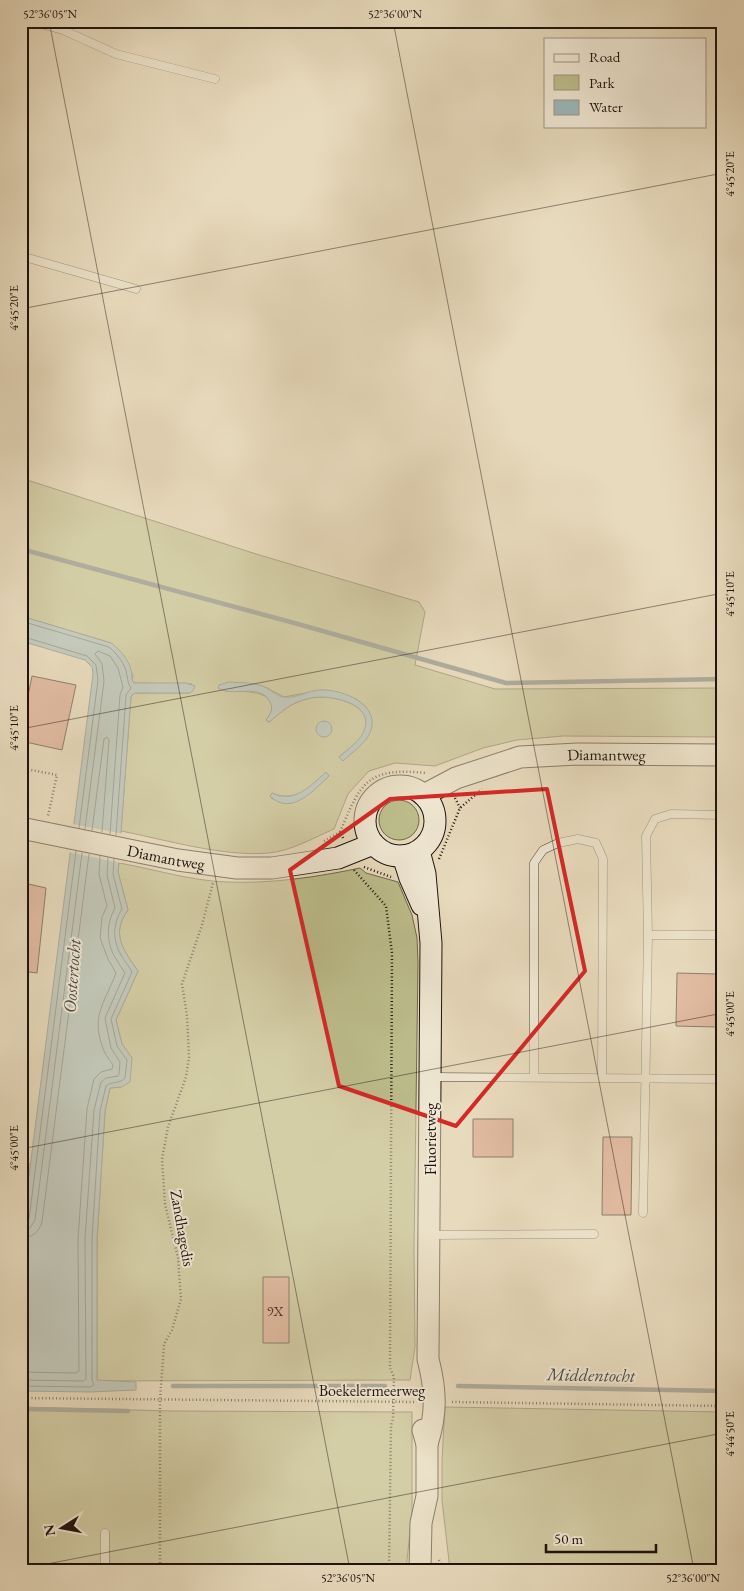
<svg xmlns="http://www.w3.org/2000/svg" width="744" height="1591" font-family="'EB Garamond',serif">
<style>
.green{fill:#bdbe8c;stroke:#6e684d;fill-rule:evenodd}
.water{fill:#9cb8bc;stroke:#6a7676}
.pier{fill:#e8dbbd}
.lines{fill:none;stroke-linecap:round;stroke-linejoin:round}
.shore{stroke:#5d6665;stroke-width:1}
.stream{stroke:#6a7676;stroke-width:4.5}
.building{fill:#db9882;stroke:#1e130e}
.lane-casing{stroke:#50453a;stroke-width:9}
.secondary-casing{stroke:#1e130e;stroke-width:23}
.path{stroke:#1e130e;stroke-width:2.5;stroke-dasharray:1 2.5;stroke-linecap:butt}
.lane{stroke:#f0e8d4;stroke-width:8}
.secondary{stroke:#f0e8d4;stroke-width:21}
.marked{fill:none;stroke:#d62828;stroke-width:4;stroke-linejoin:round}
.ticks{fill:none;stroke:#1e130e;stroke-width:1;stroke-opacity:0.45}
.labels{text-anchor:middle;stroke-width:4;stroke-linejoin:round;paint-order:stroke}
.number-label{font-size:14px;fill:#4d342b}
.street-label{font-size:16px;fill:#1e130e;stroke:#f0e8d4}
.water-label{font-size:18px;font-style:italic;fill:#4a4d4b;stroke:#f0e8d4}
.neatline{fill:none;stroke:#1e130e;stroke-width:2}
.ticks-label{font-size:12px;text-anchor:middle;fill:#1e130e}
</style>
<rect width="100%" height="100%" fill="#e8dbbd"/>
<filter id="stains"><feTurbulence type="fractalNoise" baseFrequency=".004" numOctaves="4"/><feColorMatrix values="0 0 0 0 .2 0 0 0 0 .09 0 0 0 0 .02 0 0 0 .5 -.17"/></filter>
<radialGradient id="worn" r=".72"><stop offset=".6" stop-color="#630" stop-opacity="0"/><stop offset="1" stop-color="#630" stop-opacity=".3"/></radialGradient>
<path class="green" d="M 21,478 L 256,554 L 419,602 L 425,612 L 415,665 L 495,689 L 723,688 L 723,737 L 563,736 L 517,740 L 483,748 L 435,766 L 395,763 L 369,771 L 348,794 L 334,829 C 313,838 291,851 269,853 C 223,857 167,840 121,831 L 131,696 L 135,693 L 189,693 L 192,684 L 134,683 L 132,680 L 133,675 L 111,643 L 21,616 ZM 265,687 L 284,697 L 323,690 L 345,695 L 356,699 L 366,707 L 371,723 L 359,746 L 339,757 C 348,749 363,740 366,728 C 371,705 337,697 321,697 C 313,697 304,699 298,702 C 287,706 278,715 269,722 L 266,720 C 288,690 243,691 225,691 ZM 329,776 C 312,791 295,812 271,798 L 272,793 C 294,803 311,787 329,776 Z
M 721,488 L 723,489 L 723,671 L 718,671 Z
M379 820a20 20 0 1 1 40 0a20 20 0 1 1-40 0Z
M 119,863 C 154,869 191,881 227,882 C 270,884 318,877 360,868 L 366,873 L 398,882 L 412,915 L 417,938 L 418,963 L 414,1250 L 415,1347 L 410,1380 L 97,1381 L 97,1240 L 105,1111 L 110,1088 L 121,1087 L 132,1058 L 122,1044 L 116,1020 L 138,971 C 124,951 110,934 128,910 L 118,872 Z
M 21,1164 L 31,1164 L 21,1238 Z
M 21,1407 L 172,1411 L 412,1412 L 412,1512 L 406,1570 L 110,1570 L 109,1531 L 102,1531 L 101,1570 L 21,1570 Z
M 445,1407 L 723,1412 L 723,1570 L 450,1570 L 442,1500 L 442,1460 Z"/>
<path class="water" d="M 21,616 L 111,643 C 123,652 133,665 132,680 L 134,683 L 186,683 L 195,686 L 193,691 L 189,693 L 135,693 L 131,696 L 118,872 L 128,910 C 110,934 124,951 138,971 L 116,1020 L 122,1044 L 132,1058 L 130,1082 L 121,1087 L 110,1088 L 105,1111 L 97,1240 L 97,1380 L 136,1382 L 136,1390 L 90,1392 L 21,1391 L 21,1238 L 93,674 L 92,667 L 85,660 L 21,641 Z
M 229,682 C 241,683 256,682 267,688 C 272,691 277,696 283,697 C 296,699 308,690 321,690 C 343,689 382,705 370,733 C 365,744 351,753 343,761 L 339,757 C 348,749 362,740 365,728 C 372,705 337,697 321,697 C 313,697 305,699 298,702 C 287,706 278,715 269,722 L 266,720 C 270,714 274,709 270,702 C 260,682 233,698 218,688 L 219,685 Z
M316 729a8 8 0 1 1 16 0a8 8 0 1 1-16 0Z
M 326,772 L 329,776 C 314,790 291,817 270,796 L 272,793 C 295,804 310,786 326,772 Z"/>
<path class="pier" d="M 72,824 L 124,834 L 121,863 L 68,852 Z"/>
<g class="lines">
<path class="shore" d="M 21,621 L 109,647 C 117,654 126,664 127,676 C 128,681 128,683 131,688 L 126,695 L 116,835
M 21,636 L 87,656 L 96,665 L 98,680 L 79,828
M 85,829 L 104,681 L 102,664 L 95,654 L 98,651 L 110,656 L 118,668 L 123,687 L 120,695 L 110,834
M 92,830 L 104,739 L 107,737 L 109,740 L 102,832
M 21,1224 L 26,1223 L 29,1219 L 76,851
M 21,1230 L 30,1228 L 35,1220 L 82,853
M 21,1238 C 32,1238 39,1232 42,1222 L 89,854
M 21,1372 L 76,1373 L 79,1371 L 78,1239 L 87,1109 L 94,1079 L 101,1072 L 112,1069 L 113,1065 C 110,1060 106,1056 104,1051 C 90,1016 104,1005 116,973 L 108,959 L 100,938 L 102,917 L 107,906 L 99,874 L 100,856
M 21,1380 L 84,1381 L 86,1379 L 85,1239 L 94,1110 L 101,1082 L 106,1078 L 118,1076 L 119,1074 L 120,1062 L 111,1048 L 105,1018 L 125,973 C 122,968 119,964 116,959 C 106,943 106,924 115,908 L 107,875 L 108,858
M 21,1386 L 90,1387 L 94,1385 L 92,1380 L 92,1239 L 100,1111 L 106,1086 C 112,1081 120,1084 125,1078 L 127,1060 L 117,1046 L 111,1019 L 132,972 C 129,966 124,961 121,955 C 112,939 113,924 122,909 L 113,874 L 114,859"/>
<path class="stream" d="M 21,549 L 298,624 L 506,683 L 723,679
M 173,1386 L 385,1386
M 458,1386 L 723,1391
M 21,1409 L 128,1411"/>
</g>
<path class="building" d="M 32,676 L 76,685 L 62,750 L 21,741 L 21,730 Z
M 24,883 L 46,888 L 37,973 L 21,971 L 21,885 L 23,885 Z
M 677,973 L 717,974 L 717,1027 L 676,1026 Z
M 473,1119 L 513,1119 L 513,1157 L 473,1157 Z
M 603,1137 L 632,1137 L 631,1215 L 602,1215 Z
M 263,1277 L 289,1277 L 289,1343 L 263,1343 Z"/>
<g class="lines">
<g class="lane-casing">
<path id="lane" d="M 30,21 L 63,30 L 116,54 L 215,79
M 21,256 L 136,289
M 648,935 L 723,935
M 431,1077 L 723,1079
M 534,1077 L 534,863 L 543,850 L 558,843 L 578,839 L 596,843 L 603,859 L 602,1078
M 643,1213 L 648,935 L 646,836 L 655,819 L 671,814 L 723,815
M 430,1235 L 594,1234
M 105,1570 L 105,1533"/>
</g>
<g class="secondary-casing">
<g id="secondary">
<circle cx="400" cy="821" r="35"/>
<path id="s1" d="M 424,795 L 456,778 L 520,757 L 578,754 L 723,755"/>
<path id="s2" d="M 21,828 L 178,860 L 237,868 L 272,868 L 338,858 L 373,844"/>
<path d="M 419,851 L 425,874 L 431,943 L 428,1359 C 436,1390 437,1413 427,1444"/>
<path d="M 403,856 L 410,878 L 422,905"/>
<path d="M 420,1570 L 421,1523 L 427,1496 L 427,1444 L 423,1430"/>
</g>
</g>
<path class="path" d="M 21,768 L 57,775 L 48,816
M 455,798 L 460,808
M 343,838 L 340,832 C 361,782 367,767 426,773
M 324,841 L 340,832
M 439,859 L 460,808 L 482,789
M 364,867 L 391,877
M 354,870 L 386,906 L 392,953 L 390,1368 L 394,1377 L 393,1419 L 391,1425 L 389,1570
M 21,1398 L 416,1402
M 452,1402 L 723,1406
M 439,1560 L 444,1570
M 160,1570 L 160,1400 L 163,1359 L 164,1344 L 172,1330 L 181,1299 L 178,1258 L 165,1204 L 162,1159 L 168,1127 L 186,1077 L 189,1057 L 187,1016 L 182,984 L 202,925 L 213,883"/>
<use href="#lane" class="lane"/>
<use href="#secondary" class="secondary"/>
</g>
<path d="M0 0H744V1591H0ZM 547,789 L 585,971 L 456,1126 L 339,1086 L 290,870 L 390,799 Z" fill="#e8dbbd" fill-opacity=".55" fill-rule="evenodd"/>
<path class="marked" d="M 547,789 L 585,971 L 456,1126 L 339,1086 L 290,870 L 390,799 Z"/>
<path class="ticks" d="M 49,21 L 350,1570M 393,21 L 694,1570M 21,309 L 723,173M 21,729 L 723,593M 21,1149 L 723,1013M 21,1569 L 723,1433"/>
<g class="labels">
<g class="number-label">
<text x="275" y="1316">9X</text>
</g>
<g class="street-label">
<text dy="6" stroke="none"><textPath href="#s1" startOffset="190">Diamantweg</textPath></text>
<text dy="6" stroke="none"><textPath href="#s2" startOffset="148">Diamantweg</textPath></text>
<text transform="translate(430 1139) rotate(-90)" y="6">Fluorietweg</text>
<text transform="translate(183 1228) rotate(80)" y="6">Zandhagedis</text>
<text x="372" y="1396">Boekelermeerweg</text>
</g>
<g class="water-label">
<text transform="translate(72 976) rotate(-86)" y="6">Oostertocht</text>
<text transform="translate(591 1375) rotate(1)" y="6">Middentocht</text>
</g>
</g>
<rect width="744" height="1591" fill="none" stroke="#e8dbbd" stroke-width="55"/>
<rect x="544" y="38" width="162" height="90" fill="#f0e8d4" stroke="#9c9385"/>
<rect x="554" y="54" width="25" height="8" fill="#f0e8d4" stroke="#9c9385"/>
<text x="589" y="62" font-size="15" fill="#1e130e">Road</text>
<rect x="554" y="75" width="25" height="15" fill="#bdbe8c" stroke="#9c9385"/>
<text x="589" y="88" font-size="15" fill="#1e130e">Park</text>
<rect x="554" y="100" width="25" height="15" fill="#9cb8bc" stroke="#9c9385"/>
<text x="589" y="112" font-size="15" fill="#1e130e">Water</text>
<g transform="translate(62 1528) rotate(259)" stroke="#f0e8d4" stroke-width="4" paint-order="stroke">
<path d="M0-4L9 19L0 12L-9 19Z" fill="#1e130e"/>
<text y="-8" font-size="14" font-weight="bold" text-anchor="middle" fill="#1e130e">N</text>
</g>
<path d="M546 1544v8h110v-8" fill="none" stroke="#1e130e" stroke-width="2.5"/>
<text x="554" y="1544" font-size="15" fill="#1e130e" stroke="#f0e8d4" stroke-width="4" paint-order="stroke">50 m</text>
<rect x="28" y="28" width="688" height="1536" class="neatline"/>
<g class="ticks-label">
<text x="50" y="18">52°36'05"N</text>
<text x="395" y="18">52°36'00"N</text>
<text transform="translate(730 174) rotate(-90)" y="4">4°45'20"E</text>
<text transform="translate(14 308) rotate(-90)" y="4">4°45'20"E</text>
<text transform="translate(730 594) rotate(-90)" y="4">4°45'10"E</text>
<text transform="translate(14 728) rotate(-90)" y="4">4°45'10"E</text>
<text transform="translate(730 1014) rotate(-90)" y="4">4°45'00"E</text>
<text transform="translate(14 1148) rotate(-90)" y="4">4°45'00"E</text>
<text transform="translate(730 1434) rotate(-90)" y="4">4°44'50"E</text>
<text x="348" y="1582">52°36'05"N</text>
<text x="693" y="1582">52°36'00"N</text>
</g>
<rect width="100%" height="100%" filter="url(#stains)"/>
<rect width="100%" height="100%" fill="url(#worn)"/>
</svg>
